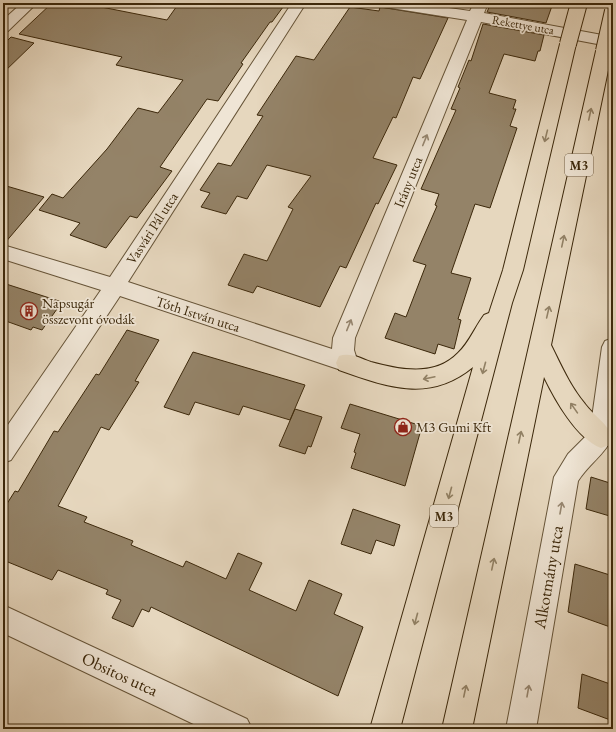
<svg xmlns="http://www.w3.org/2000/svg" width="616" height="732" font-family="'EB Garamond',serif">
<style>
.building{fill:#948368;stroke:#3c280b}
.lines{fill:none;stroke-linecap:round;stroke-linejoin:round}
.street-casing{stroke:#665438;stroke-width:2}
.primary-casing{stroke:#3c280b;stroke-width:2}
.street{fill:#efe5d5;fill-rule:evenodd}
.primary{fill:#e6d7be;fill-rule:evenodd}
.primary-bridge-casing{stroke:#3c280b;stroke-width:18;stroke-linecap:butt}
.primary-bridge{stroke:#e6d7be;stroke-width:16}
.oneway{stroke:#918064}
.oneway2{stroke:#968670}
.labels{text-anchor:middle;stroke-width:3.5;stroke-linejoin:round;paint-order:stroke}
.far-street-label{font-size:12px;fill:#3c280b;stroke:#efe5d5}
.shield{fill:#efe5d5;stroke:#726148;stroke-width:1}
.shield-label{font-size:13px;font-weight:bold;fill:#3c280b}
.street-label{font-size:14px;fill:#3c280b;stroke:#efe5d5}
.poi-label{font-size:14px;fill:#3c280b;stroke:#efe5d5;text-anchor:start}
.near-street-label{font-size:17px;fill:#3c280b;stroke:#efe5d5}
</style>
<rect width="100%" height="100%" fill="#e6d7be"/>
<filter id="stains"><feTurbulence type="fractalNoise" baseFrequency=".005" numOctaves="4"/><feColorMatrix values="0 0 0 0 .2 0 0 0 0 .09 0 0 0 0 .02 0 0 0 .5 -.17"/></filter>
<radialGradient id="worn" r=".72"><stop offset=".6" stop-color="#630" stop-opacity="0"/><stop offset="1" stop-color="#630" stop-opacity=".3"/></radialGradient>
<path class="building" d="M 52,3 L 81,3 L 167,20 L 179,3 L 286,3 L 272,22 L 270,22 L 241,63 L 243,64 L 218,101 L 207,99 L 160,167 L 172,171 L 137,218 L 130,216 L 106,248 L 70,235 L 80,223 L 39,210 L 52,194 L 63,198 L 107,149 L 138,108 L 158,113 L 183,80 L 116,65 L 122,57 L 19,34 Z
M 491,3 L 553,3 L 546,23 L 487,12 Z
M 350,7 L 379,11 L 380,7 L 448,18 L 420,79 L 413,77 L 396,118 L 393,117 L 373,158 L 397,165 L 378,204 L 376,203 L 346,268 L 340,266 L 320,307 L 257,286 L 253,293 L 228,285 L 244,254 L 267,261 L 293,209 L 288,207 L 311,176 L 267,165 L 247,199 L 237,196 L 226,214 L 201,207 L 210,193 L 200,190 L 218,163 L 231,166 L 263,116 L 257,115 L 296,56 L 314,60 Z
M 483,24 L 544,35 L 540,51 L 538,51 L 535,61 L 504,54 L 489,93 L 516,100 L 513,109 L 516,109 L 510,126 L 517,128 L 490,208 L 475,204 L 451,273 L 471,278 L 458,319 L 461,320 L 454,349 L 438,344 L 435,354 L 385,338 L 395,313 L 406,317 L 426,265 L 413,261 L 437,206 L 435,205 L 439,194 L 421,189 L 456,110 L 451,109 L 460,88 L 458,87 L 469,60 L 471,61 Z
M 11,37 L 34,43 L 3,73 L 3,45 Z
M 3,185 L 44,197 L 4,244 L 3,244 Z
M 3,283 L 62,302 L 42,330 L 33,327 L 31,330 L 3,320 Z
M 127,330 L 159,340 L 135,381 L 139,382 L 109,430 L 101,427 L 58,506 L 87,517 L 84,522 L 133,541 L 131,545 L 183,567 L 186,561 L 226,579 L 238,553 L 262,563 L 249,590 L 296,611 L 309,580 L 342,594 L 334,614 L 363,627 L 338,696 L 151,607 L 149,612 L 142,609 L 133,627 L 112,618 L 121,600 L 106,594 L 108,590 L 58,570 L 52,580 L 3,560 L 3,510 L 15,491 L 18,492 L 54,431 L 58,432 L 96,374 L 99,375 Z
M 193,352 L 305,385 L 290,420 L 243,406 L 239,415 L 195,402 L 189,415 L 164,407 Z
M 350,404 L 422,426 L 405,486 L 351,468 L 356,453 L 354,452 L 360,434 L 341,428 Z
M 295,409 L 322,417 L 311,447 L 308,446 L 305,454 L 279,446 Z
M 591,477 L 613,484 L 613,517 L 586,509 Z
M 353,509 L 400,525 L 394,546 L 376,540 L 371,554 L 341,544 Z
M 575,564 L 613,576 L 613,628 L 568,612 Z
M 582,674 L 613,685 L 613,721 L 578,708 Z"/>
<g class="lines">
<g class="street-casing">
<path id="street" d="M 22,3 L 37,3 L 8,31 L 3,32 L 3,20 Z
M 292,3 L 306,3 L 128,282 L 332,349 L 333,338 L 467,20 L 385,7 L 380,6 L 378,3 L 414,3 L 470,11 L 474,3 L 488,3 L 484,13 L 613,37 L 613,47 L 481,22 L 355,338 L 354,350 L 358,363 L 355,370 L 347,372 L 120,296 L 11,460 L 3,463 L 3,432 L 101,290 L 3,259 L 3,245 L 110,277 Z
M 613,338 L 613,437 C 605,454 588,465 578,481 L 536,729 L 506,729 L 554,477 L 568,454 L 590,432 L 602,347 L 605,341 Z
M 3,605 L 247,719 L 252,729 L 204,729 L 3,633 Z"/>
</g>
<g class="primary-casing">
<path id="primary" d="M 568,39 L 573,41 L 576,44 L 523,270 L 512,303 L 400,729 L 370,729 L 473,367 C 430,403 387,387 339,370 L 336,363 L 339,356 C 350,352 360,358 371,362 C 400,370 435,377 458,353 C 469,343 475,327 484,315 L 489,313 L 503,270 L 560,44 L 563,41 Z
M 604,46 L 609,48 L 612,51 L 551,345 C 561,365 570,386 585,404 C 594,416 607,423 613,437 L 609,445 L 601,448 C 577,439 555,400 544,377 L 472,729 L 442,729 L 596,51 L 599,48 Z"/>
</g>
<use href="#street" class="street"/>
<use href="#primary" class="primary"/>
<g class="primary-bridge-casing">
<path id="primary-bridge" d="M 568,44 L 579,3
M 604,51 L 613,11"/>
</g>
<use href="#primary-bridge" class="primary-bridge"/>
</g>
<defs><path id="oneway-shaft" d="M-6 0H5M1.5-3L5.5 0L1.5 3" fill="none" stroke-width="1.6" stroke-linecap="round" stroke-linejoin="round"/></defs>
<g class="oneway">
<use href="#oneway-shaft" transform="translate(590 114) rotate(-78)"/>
<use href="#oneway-shaft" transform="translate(546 136) rotate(104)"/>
<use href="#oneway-shaft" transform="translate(563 241) rotate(-78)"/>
<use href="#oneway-shaft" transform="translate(548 312) rotate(-77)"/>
<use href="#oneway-shaft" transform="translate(484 368) rotate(105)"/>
<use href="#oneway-shaft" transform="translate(429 378) rotate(168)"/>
<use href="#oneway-shaft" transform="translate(574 408) rotate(-125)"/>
<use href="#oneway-shaft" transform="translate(520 437) rotate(-78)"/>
<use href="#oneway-shaft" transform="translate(450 493) rotate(105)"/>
<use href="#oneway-shaft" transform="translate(493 564) rotate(-78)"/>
<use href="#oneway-shaft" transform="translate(416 619) rotate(105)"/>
<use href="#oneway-shaft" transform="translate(465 691) rotate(-78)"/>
</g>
<g class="oneway2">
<use href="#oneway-shaft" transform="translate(425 140) rotate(-68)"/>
<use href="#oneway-shaft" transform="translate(349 325) rotate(-68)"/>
<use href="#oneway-shaft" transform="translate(561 508) rotate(-80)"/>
<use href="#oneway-shaft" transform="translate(528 691) rotate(-80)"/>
</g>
<defs>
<g id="building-ring" transform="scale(0.9)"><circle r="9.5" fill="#efe5d5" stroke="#8f2418" stroke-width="1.5"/><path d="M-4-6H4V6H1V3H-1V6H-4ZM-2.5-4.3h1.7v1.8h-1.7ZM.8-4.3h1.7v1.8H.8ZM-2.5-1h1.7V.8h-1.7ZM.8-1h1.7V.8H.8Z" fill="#8f2418"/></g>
<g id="shop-ring" transform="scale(0.9)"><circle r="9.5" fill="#efe5d5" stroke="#8f2418" stroke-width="1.5"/><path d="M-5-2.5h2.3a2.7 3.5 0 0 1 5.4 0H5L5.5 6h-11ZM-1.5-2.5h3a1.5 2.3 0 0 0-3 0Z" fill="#8f2418"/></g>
</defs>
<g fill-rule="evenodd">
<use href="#building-ring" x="29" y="311"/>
<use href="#shop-ring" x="403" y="427"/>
</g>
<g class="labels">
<g class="far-street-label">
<text transform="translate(523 25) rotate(10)" y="4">Rekettye utca</text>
</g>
<g class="shield">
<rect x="565" y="154" width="28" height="22" rx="3"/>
<rect x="430" y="505" width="28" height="22" rx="3"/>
</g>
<g class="shield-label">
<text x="579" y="170">M3</text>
<text x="444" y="521">M3</text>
</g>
<g class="street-label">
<text transform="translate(408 182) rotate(-68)" y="5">Irány utca</text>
<text transform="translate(152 228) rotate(-57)" y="5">Vasvári Pál utca</text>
<text transform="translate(198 314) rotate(18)" y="5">Tóth István utca</text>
</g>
<g class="poi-label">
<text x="42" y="308">Napsugár<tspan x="42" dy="16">összevont óvodák</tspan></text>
<text x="416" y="432">M3 Gumi Kft</text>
</g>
<g class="near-street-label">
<text transform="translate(548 577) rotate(-80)" y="6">Alkotmány utca</text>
<text transform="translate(120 674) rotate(25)" y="6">Obsitos utca</text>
</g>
</g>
<rect width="616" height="732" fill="none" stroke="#e6d7be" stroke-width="16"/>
<rect x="4" y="4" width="608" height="724" fill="none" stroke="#3c280b" stroke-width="2"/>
<rect x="8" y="8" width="600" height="716" fill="none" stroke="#3c280b"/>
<rect width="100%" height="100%" filter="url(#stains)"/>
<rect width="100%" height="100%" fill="url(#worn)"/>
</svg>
